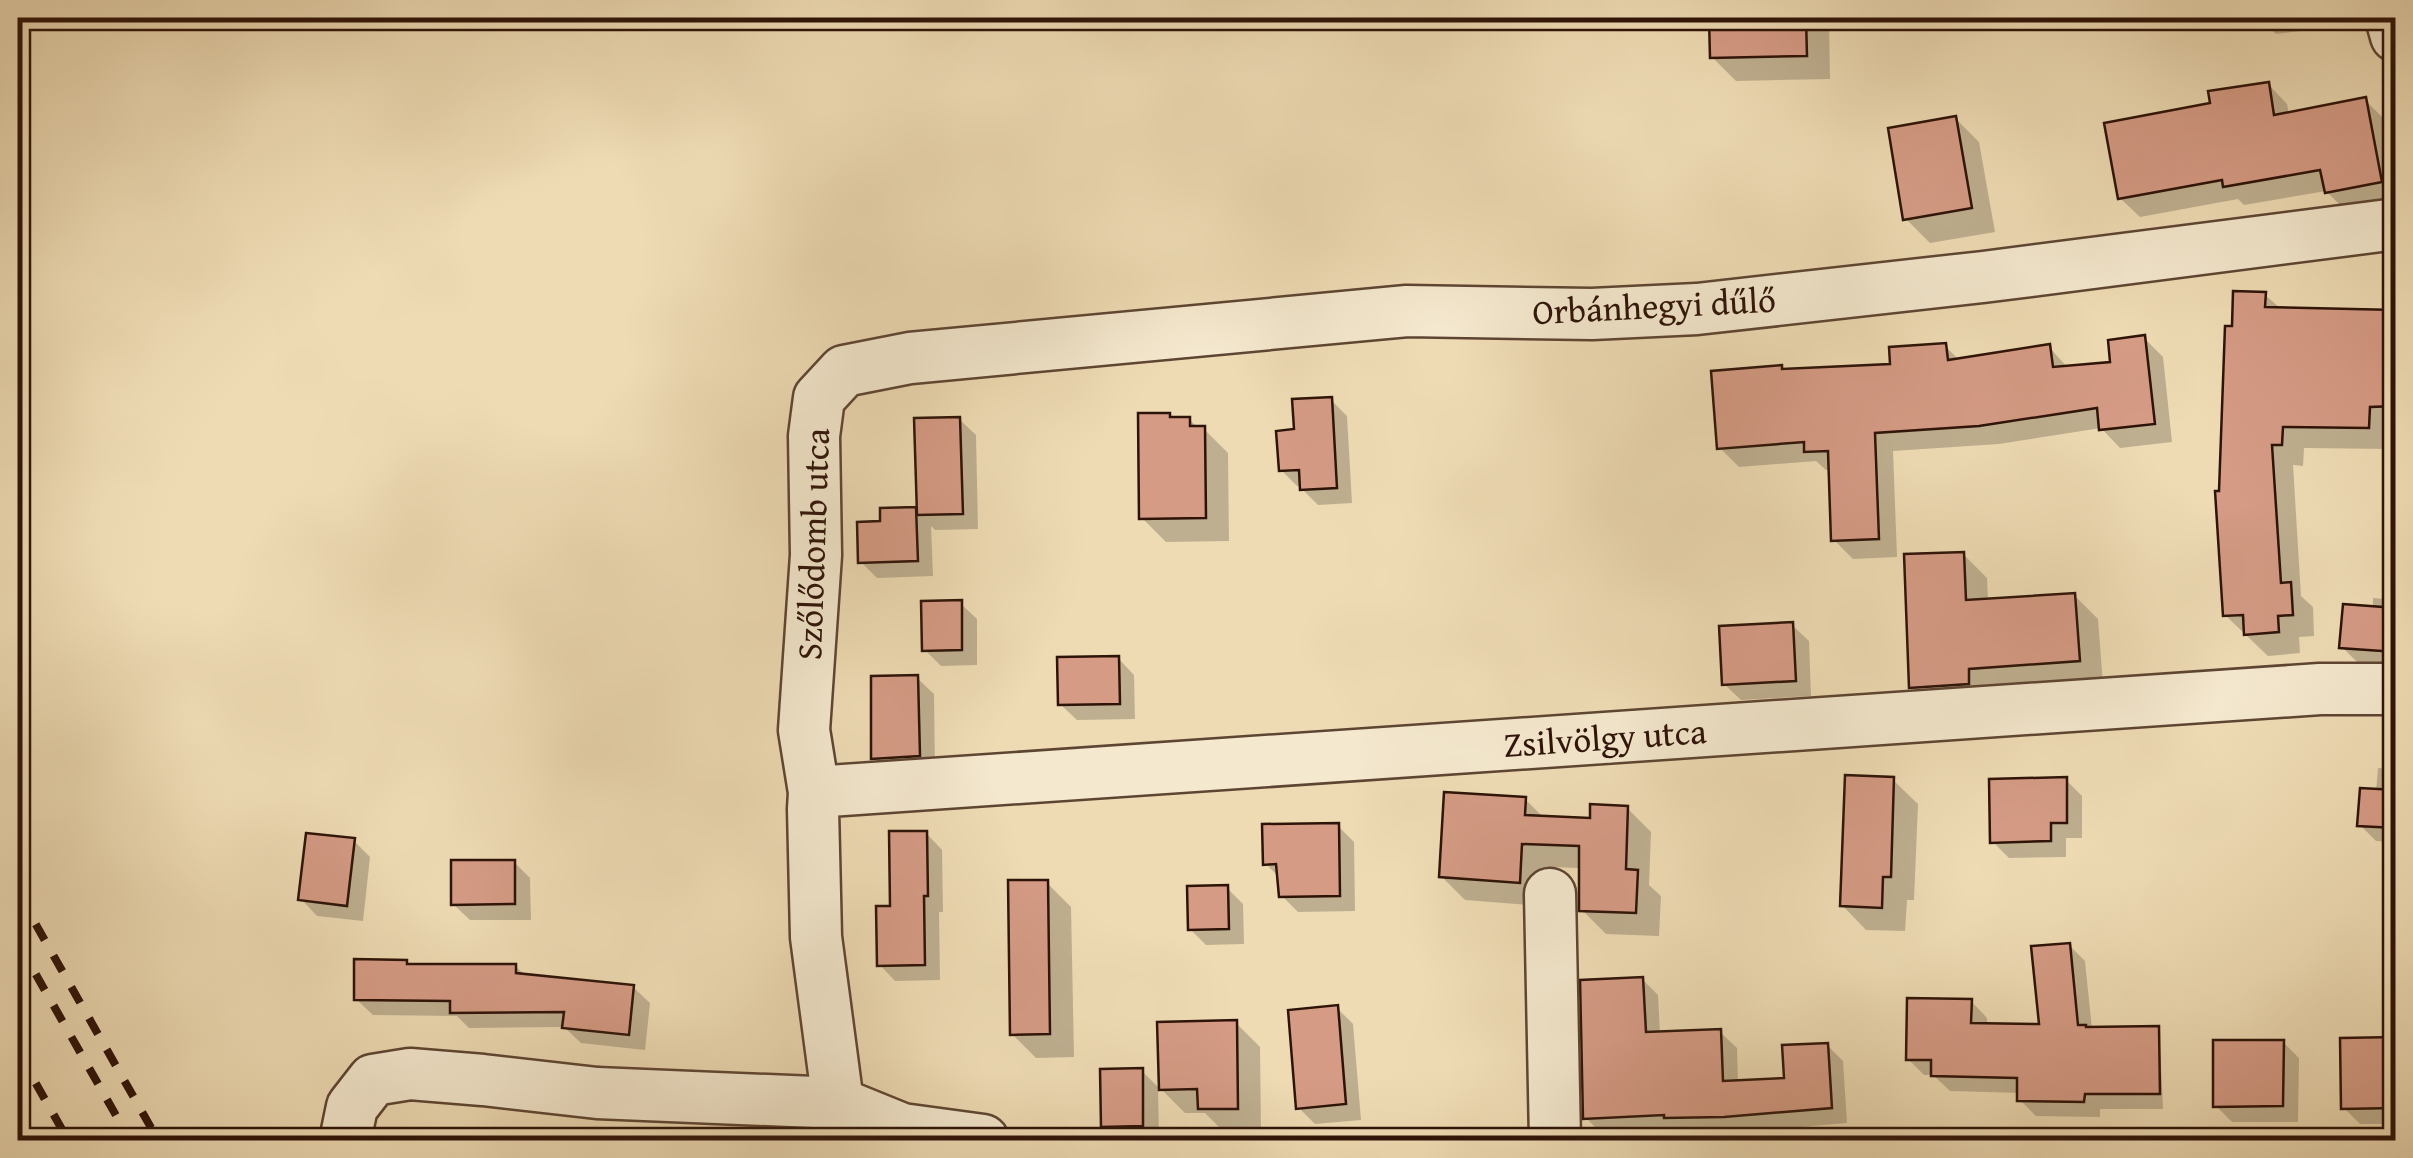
<svg xmlns="http://www.w3.org/2000/svg" width="2413" height="1158" font-family="'Gentium Book Plus',serif">
<style>
.shadow{fill:#0003}
.building{fill:#d59b85;stroke:#2e1308;stroke-width:2.5}
.lines{fill:none;stroke-linecap:round;stroke-linejoin:round}
.minor-casing{stroke:#5e4533;stroke-width:55}
.minor{stroke:#f4e8ce;stroke-width:50}
.rail{stroke:#2e1308;stroke-width:8;stroke-dasharray:18 18;stroke-linecap:butt}
.labels{text-anchor:middle;stroke-width:8;stroke-linejoin:round;paint-order:stroke}
.street-label{font-size:35px;fill:#2e1308;stroke:#f4e8ce}
</style>
<rect width="100%" height="100%" fill="#eedbb4"/>
<filter id="stains"><feTurbulence type="fractalNoise" baseFrequency=".002" numOctaves="4"/><feColorMatrix values="0 0 0 0 .2 0 0 0 0 .09 0 0 0 0 .02 0 0 0 .5 -.17"/></filter>
<radialGradient id="worn" r=".72"><stop offset=".6" stop-color="#630" stop-opacity="0"/><stop offset="1" stop-color="#630" stop-opacity=".3"/></radialGradient>
<path class="shadow" d="M 1711,18 L 1829,18 L 1830,79 L 1736,81 L 1712,57 Z
M 2251,18 L 2366,18 L 2366,23 L 2276,34 L 2267,25 L 2259,26 Z
M 2268,84 L 2287,104 L 2289,115 L 2365,100 L 2384,119 L 2396,180 L 2396,202 L 2346,211 L 2326,191 L 2244,205 L 2238,199 L 2140,217 L 2120,198 Z
M 1955,118 L 1979,142 L 1995,232 L 1930,243 L 1906,219 Z
M 2265,295 L 2391,403 L 2390,449 L 2304,448 L 2303,466 L 2293,465 L 2301,596 L 2313,607 L 2314,636 L 2299,637 L 2300,653 L 2268,656 L 2225,615 L 2221,493 L 2234,329 Z
M 2144,338 L 2163,357 L 2172,442 L 2120,448 L 2101,428 L 1999,444 L 1893,451 L 1897,557 L 1853,559 L 1834,540 L 1831,470 L 1826,470 L 1816,461 L 1739,467 L 1720,448 L 1781,367 L 1784,371 L 1893,366 L 1945,346 L 1960,361 L 2049,347 L 2068,368 L 2112,364 Z
M 1331,400 L 1347,416 L 1352,503 L 1318,505 L 1302,489 L 1302,486 L 1297,486 L 1281,470 L 1297,432 Z
M 1169,415 L 1173,419 L 1189,419 L 1198,428 L 1204,429 L 1228,453 L 1229,541 L 1166,542 L 1142,518 Z
M 959,419 L 976,435 L 978,529 L 935,530 L 931,526 L 933,576 L 877,578 L 861,562 L 883,524 L 915,509 L 919,514 Z
M 1963,554 L 1987,578 L 1988,601 L 2074,595 L 2098,619 L 2103,684 L 1936,711 L 1912,687 Z
M 2373,598 L 2396,600 L 2396,666 L 2358,663 L 2342,647 L 2373,609 Z
M 960,603 L 977,619 L 977,665 L 941,666 L 925,650 Z
M 1792,625 L 1809,641 L 1811,696 L 1741,700 L 1724,684 Z
M 1118,658 L 1134,675 L 1135,719 L 1077,720 L 1060,704 Z
M 917,678 L 934,694 L 935,771 L 890,774 L 874,758 Z
M 2378,768 L 2396,769 L 2396,842 L 2376,841 L 2360,825 L 2376,792 Z
M 1893,780 L 1918,804 L 1914,900 L 1907,900 L 1905,931 L 1866,930 L 1842,905 Z
M 2066,780 L 2082,796 L 2082,838 L 2066,838 L 2066,857 L 2009,858 L 1993,842 Z
M 1525,799 L 1544,818 L 1592,820 L 1627,808 L 1651,832 L 1649,885 L 1661,896 L 1659,936 L 1606,934 L 1582,910 L 1582,868 L 1546,867 L 1543,906 L 1465,900 L 1441,876 Z
M 1338,826 L 1354,842 L 1355,911 L 1298,912 L 1282,896 L 1280,878 L 1265,863 Z
M 926,833 L 942,850 L 943,912 L 939,912 L 940,980 L 895,981 L 879,964 L 893,909 Z
M 353,840 L 370,857 L 363,921 L 317,916 L 301,899 Z
M 514,862 L 530,878 L 531,920 L 470,920 L 453,904 Z
M 1047,883 L 1071,907 L 1074,1057 L 1036,1058 L 1012,1034 Z
M 1227,888 L 1243,904 L 1244,944 L 1206,945 L 1190,929 Z
M 2069,945 L 2085,961 L 2092,1029 L 2144,1029 L 2160,1045 L 2163,1109 L 2100,1109 L 2100,1117 L 2036,1116 L 2020,1100 L 2020,1093 L 1950,1091 L 1933,1075 L 1924,1075 L 1908,1059 L 1971,1001 L 1987,1018 L 1987,1026 L 2042,1027 Z
M 406,962 L 411,967 L 515,966 L 526,976 L 633,987 L 650,1003 L 645,1050 L 581,1043 L 564,1027 L 469,1028 L 457,1016 L 373,1015 L 356,999 Z
M 1642,979 L 1658,995 L 1660,1034 L 1720,1032 L 1737,1048 L 1738,1083 L 1787,1081 L 1827,1045 L 1843,1061 L 1847,1123 L 1742,1132 L 1682,1133 L 1679,1130 L 1602,1134 L 1586,1118 Z
M 1337,1008 L 1353,1024 L 1361,1120 L 1315,1124 L 1299,1108 Z
M 1236,1023 L 1260,1047 L 1261,1132 L 1224,1132 L 1205,1113 L 1185,1113 L 1161,1089 Z
M 2396,1040 L 2396,1124 L 2360,1124 L 2344,1108 Z
M 2283,1042 L 2299,1058 L 2298,1122 L 2232,1122 L 2216,1106 Z
M 1142,1071 L 1158,1087 L 1159,1140 L 1118,1140 L 1103,1126 Z"/>
<path class="building" d="M 1709,18 L 1806,18 L 1807,56 L 1710,58 Z
M 2269,82 L 2274,115 L 2366,97 L 2382,182 L 2325,193 L 2320,170 L 2223,187 L 2222,180 L 2118,199 L 2104,123 L 2210,103 L 2208,91 Z
M 1956,116 L 1972,208 L 1903,220 L 1888,128 Z
M 2233,291 L 2266,292 L 2265,307 L 2396,310 L 2396,406 L 2370,407 L 2369,428 L 2283,427 L 2282,445 L 2272,445 L 2281,583 L 2291,582 L 2293,615 L 2278,616 L 2279,632 L 2244,635 L 2243,615 L 2223,616 L 2215,491 L 2219,491 L 2225,326 L 2232,326 Z
M 2145,335 L 2155,424 L 2099,430 L 2097,408 L 1979,426 L 1875,433 L 1879,539 L 1831,541 L 1828,451 L 1804,452 L 1804,442 L 1717,449 L 1711,371 L 1782,365 L 1782,369 L 1890,364 L 1889,347 L 1946,343 L 1948,360 L 2050,344 L 2053,367 L 2110,362 L 2108,340 Z
M 1332,397 L 1337,488 L 1300,490 L 1299,470 L 1279,471 L 1276,431 L 1294,429 L 1292,399 Z
M 1138,413 L 1170,413 L 1170,417 L 1190,417 L 1190,426 L 1205,426 L 1206,518 L 1139,519 Z
M 960,417 L 963,514 L 917,515 L 914,418 Z
M 916,507 L 918,561 L 858,563 L 857,522 L 880,521 L 880,508 Z
M 1964,552 L 1966,600 L 2075,593 L 2080,661 L 1969,669 L 1969,684 L 1909,688 L 1904,554 Z
M 962,600 L 962,650 L 922,651 L 921,601 Z
M 2343,604 L 2396,608 L 2396,652 L 2339,648 Z
M 1793,622 L 1796,681 L 1722,685 L 1719,626 Z
M 1119,656 L 1120,704 L 1058,705 L 1057,657 Z
M 918,675 L 920,756 L 871,759 L 871,676 Z
M 1845,775 L 1894,777 L 1891,877 L 1883,877 L 1882,908 L 1840,906 Z
M 2067,777 L 2067,823 L 2051,823 L 2051,841 L 1990,843 L 1989,779 Z
M 2360,788 L 2396,790 L 2396,828 L 2357,826 Z
M 1444,792 L 1526,797 L 1525,815 L 1590,818 L 1590,804 L 1628,806 L 1626,869 L 1638,870 L 1636,913 L 1579,911 L 1579,846 L 1522,844 L 1520,883 L 1439,877 Z
M 1339,823 L 1340,896 L 1279,897 L 1276,864 L 1263,865 L 1262,824 Z
M 889,831 L 927,831 L 928,896 L 924,896 L 925,965 L 877,966 L 876,906 L 890,906 Z
M 306,833 L 355,838 L 347,906 L 298,900 Z
M 451,860 L 515,860 L 515,904 L 451,905 Z
M 1008,880 L 1048,880 L 1050,1034 L 1010,1035 Z
M 1228,885 L 1229,929 L 1188,930 L 1187,886 Z
M 2070,943 L 2078,1025 L 2086,1025 L 2086,1027 L 2159,1026 L 2160,1094 L 2085,1094 L 2084,1102 L 2017,1101 L 2017,1078 L 1931,1076 L 1931,1060 L 1906,1060 L 1907,998 L 1972,999 L 1971,1023 L 2039,1024 L 2031,946 Z
M 354,959 L 407,960 L 407,964 L 516,964 L 516,973 L 634,985 L 629,1035 L 562,1028 L 564,1012 L 450,1013 L 450,1001 L 354,1000 Z
M 1643,977 L 1646,1032 L 1721,1029 L 1723,1081 L 1784,1078 L 1782,1045 L 1828,1043 L 1832,1108 L 1724,1117 L 1664,1118 L 1664,1115 L 1583,1119 L 1580,980 Z
M 1338,1005 L 1346,1104 L 1296,1109 L 1288,1010 Z
M 1237,1020 L 1238,1109 L 1198,1109 L 1197,1089 L 1159,1090 L 1157,1022 Z
M 2396,1037 L 2396,1108 L 2341,1109 L 2340,1038 Z
M 2213,1040 L 2284,1040 L 2283,1106 L 2213,1107 Z
M 1143,1068 L 1143,1126 L 1101,1127 L 1100,1069 Z"/>
<g class="lines">
<g class="minor-casing">
<path id="minor" d="M 2391,18 L 2396,36
M 814,792 L 2320,689 L 2396,689
M 1550,894 L 1555,1140
M 838,1103 L 816,937 L 813,809 L 814,792 L 804,730 L 816,555 L 814,436 L 819,398 L 844,371 L 910,358 L 1407,311 L 1592,314 L 1697,309 L 1983,277 L 2396,224
M 348,1140 L 346,1136 L 352,1107 L 373,1080 L 410,1074 L 483,1080 L 597,1093 L 838,1103 L 902,1129 L 983,1140"/>
</g>
<use href="#minor" class="minor"/>
<path class="rail" d="M 18,893 L 158,1140
M 18,943 L 130,1140
M 18,1052 L 68,1140"/>
</g>
<g class="labels">
<g class="street-label">
<text transform="translate(1654 306) rotate(-3)" y="12">Orbánhegyi dűlő</text>
<text transform="translate(813 544) rotate(-88)" y="12">Szőlődomb utca</text>
<text transform="translate(1605 738) rotate(-4)" y="12">Zsilvölgy utca</text>
</g>
</g>
<rect width="2413" height="1158" fill="none" stroke="#eedbb4" stroke-width="60"/>
<rect x="20" y="20" width="2373" height="1118" fill="none" stroke="#2e1308" stroke-width="5"/>
<rect x="30" y="30" width="2353" height="1098" fill="none" stroke="#2e1308" stroke-width="2.5"/>
<rect width="100%" height="100%" filter="url(#stains)"/>
<rect width="100%" height="100%" fill="url(#worn)"/>
</svg>
